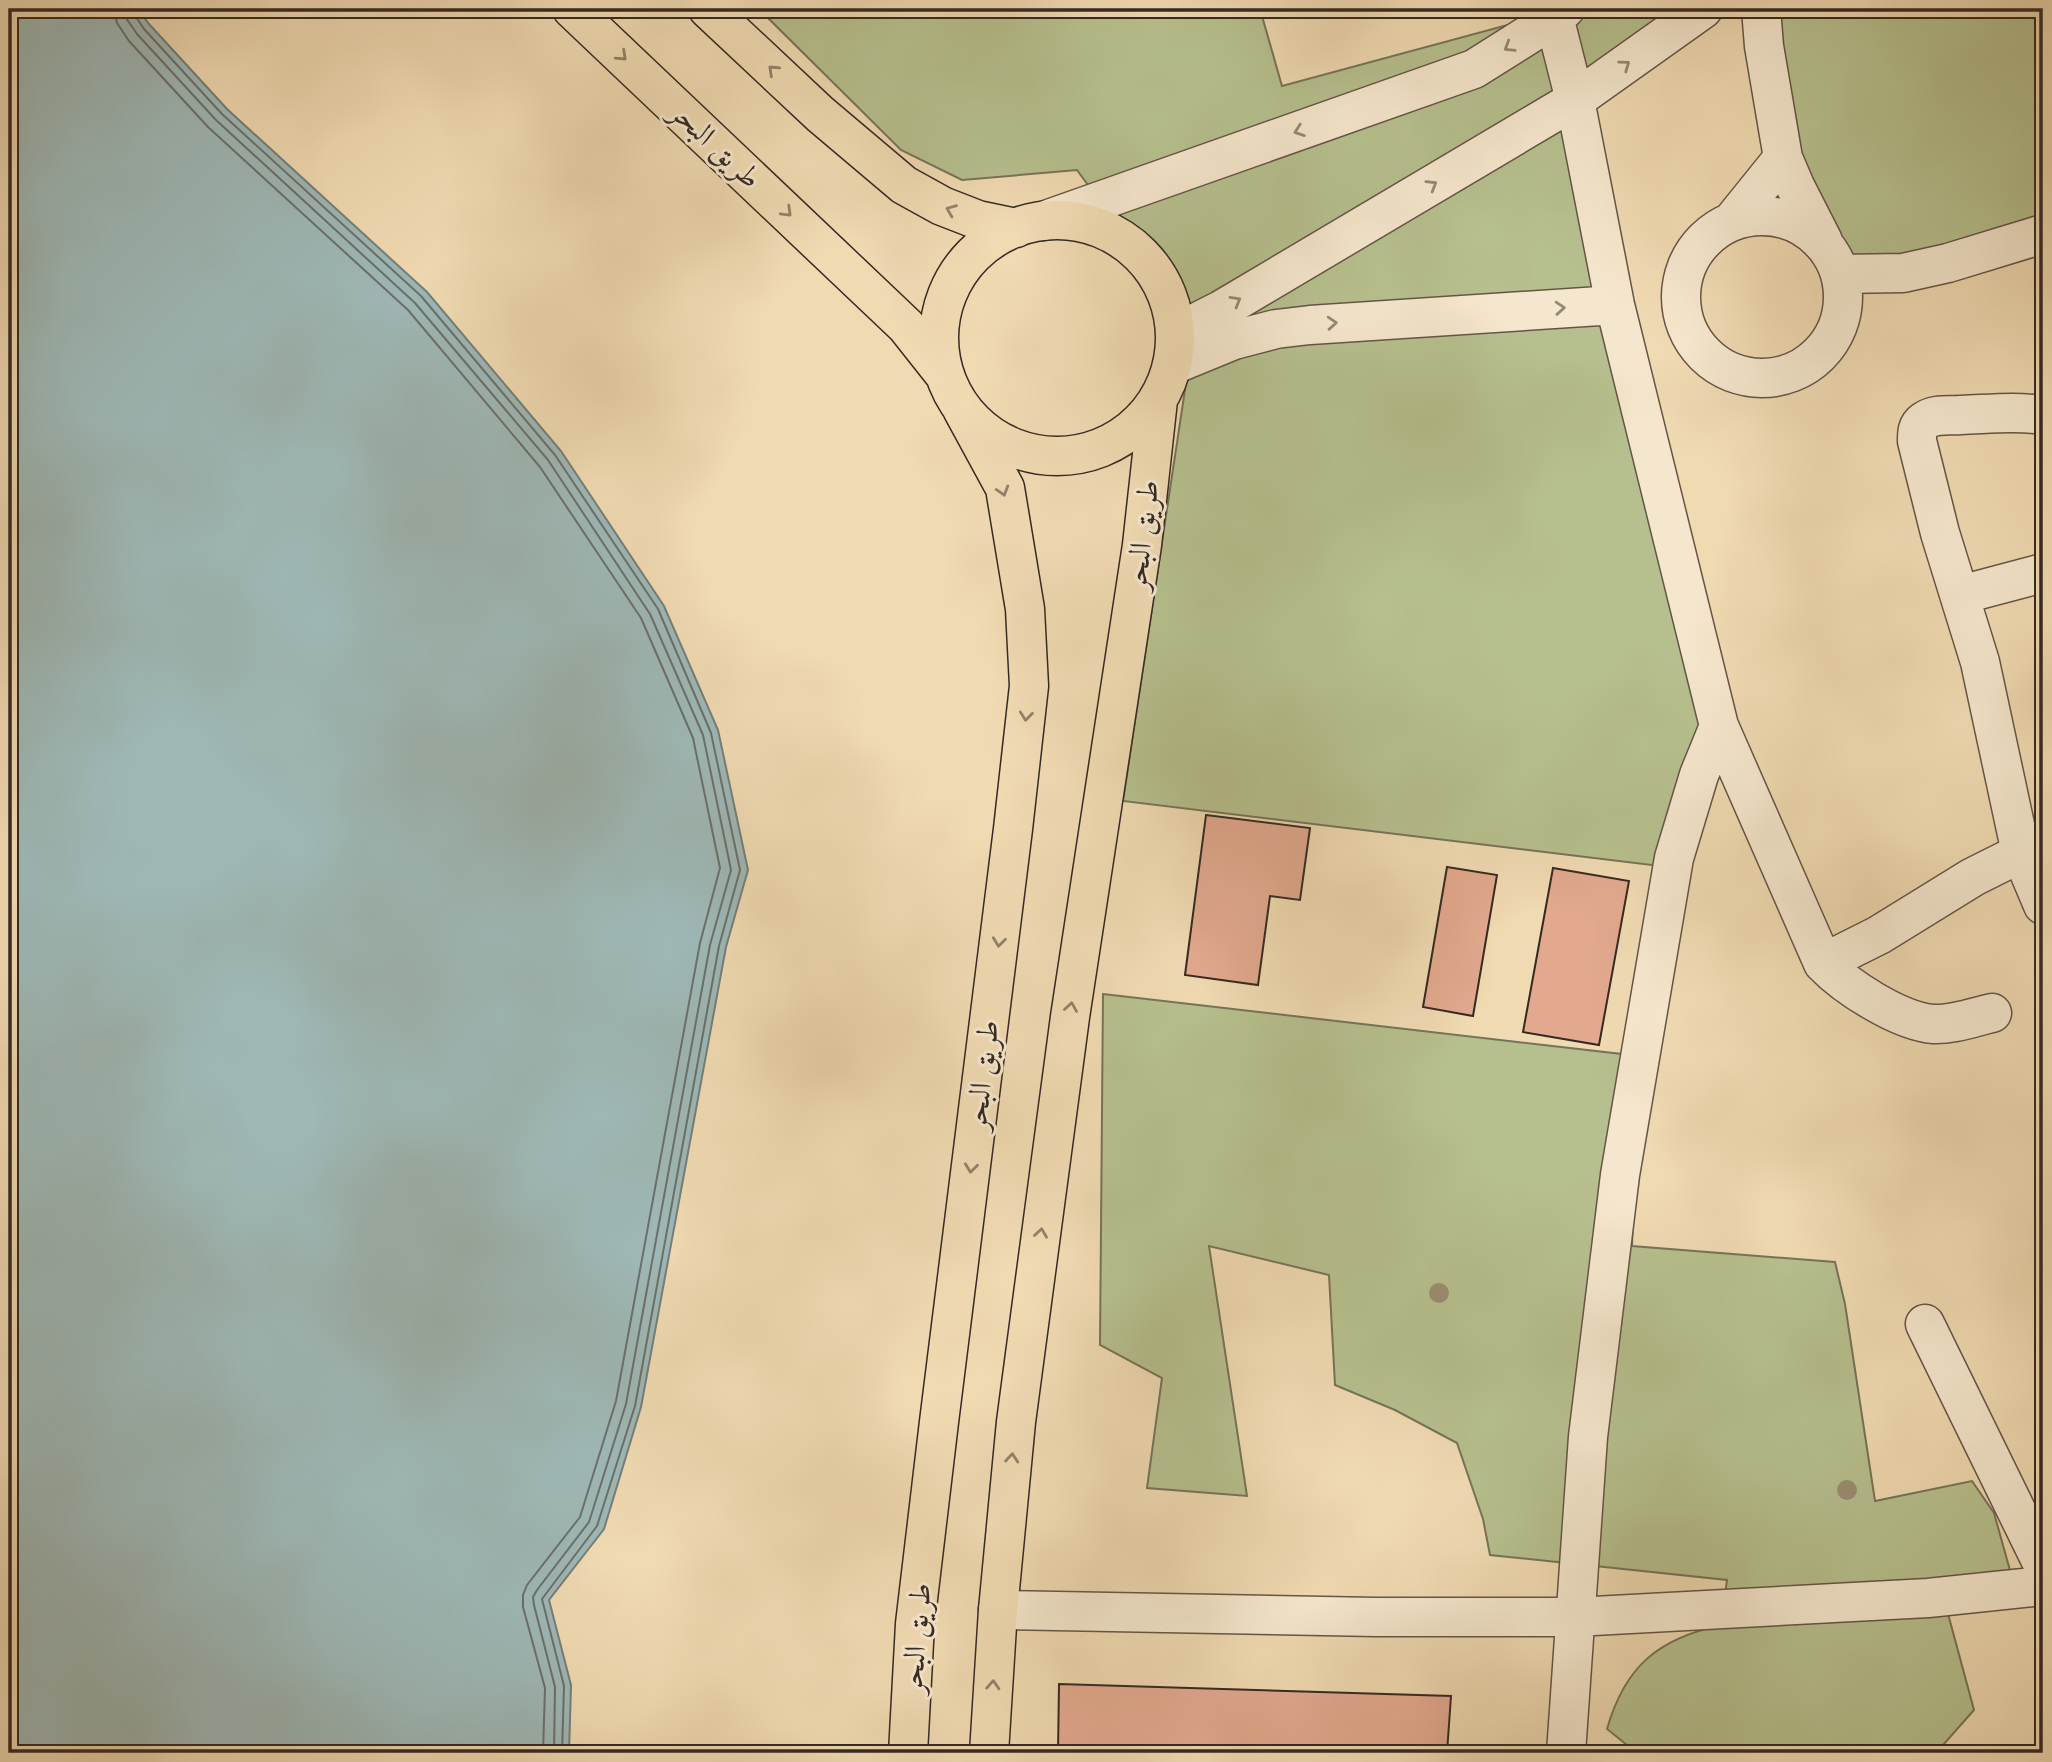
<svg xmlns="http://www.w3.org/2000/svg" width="2052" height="1762" font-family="Cardo,Amiri,serif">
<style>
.green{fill:#b6c08e;stroke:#767458;stroke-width:2}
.water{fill:#9eb8b6;stroke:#747f7b;stroke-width:2}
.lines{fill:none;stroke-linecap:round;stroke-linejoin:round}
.shore{stroke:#6a706c;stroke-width:2}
.building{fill:#e2a98e;stroke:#352923;stroke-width:2}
.minor-casing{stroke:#645547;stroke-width:41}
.highway-casing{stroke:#352923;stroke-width:41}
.minor{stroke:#f5e7cd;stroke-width:38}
.highway{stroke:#f0dab2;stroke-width:38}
.tree{fill:#9b8e72}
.oneway{stroke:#958878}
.oneway2{stroke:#92826a}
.labels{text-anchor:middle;stroke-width:6;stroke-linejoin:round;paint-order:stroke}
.street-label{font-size:30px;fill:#352923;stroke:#f5e7cd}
</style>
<rect width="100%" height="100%" fill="#f0dab2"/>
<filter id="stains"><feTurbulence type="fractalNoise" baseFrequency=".00286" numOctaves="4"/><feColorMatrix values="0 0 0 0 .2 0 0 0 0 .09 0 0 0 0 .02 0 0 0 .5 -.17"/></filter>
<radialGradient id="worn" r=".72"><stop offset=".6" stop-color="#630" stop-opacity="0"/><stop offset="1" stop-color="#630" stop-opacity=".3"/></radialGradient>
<path class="green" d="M 759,9 L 1260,9 L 1282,86 L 1541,16 L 1539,9 L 1725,9 L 1557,109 L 1717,739 L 1668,867 L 1123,801 L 1194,330 L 1077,170 L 962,180 L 901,150 Z
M 1757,9 L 2037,9 L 2043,29 L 2043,226 L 1863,283 L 1821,210 L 1783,121 Z
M 1103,994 L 1639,1056 L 1632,1246 L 1835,1262 L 1845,1304 L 1875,1501 L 1972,1481 L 1994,1513 L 2011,1574 L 1940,1584 L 1974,1710 L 1936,1753 L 1637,1753 L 1607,1729 C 1625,1666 1658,1639 1721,1625 L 1727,1580 L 1490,1555 L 1483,1519 L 1457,1443 L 1395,1410 L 1335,1385 L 1329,1275 L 1209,1246 L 1247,1496 L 1147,1488 L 1162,1378 L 1100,1345 Z"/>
<path class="water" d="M 9,9 L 138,9 L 149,24 L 227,109 L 427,292 L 561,451 L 664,606 L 718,730 L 748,870 L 726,947 L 641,1407 L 604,1529 L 549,1600 L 571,1685 L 569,1753 L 9,1753 Z"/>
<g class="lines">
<path class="shore" d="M 114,9 L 117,23 L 129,41 L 208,127 L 408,310 L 540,467 L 641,618 L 693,738 L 720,868 L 700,943 L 616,1401 L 580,1517 L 527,1585 L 523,1595 L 523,1607 L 545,1688 L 543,1753
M 124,9 L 126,18 L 137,34 L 216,120 L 415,303 L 548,460 L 650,614 L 703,735 L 731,870 L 710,945 L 626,1404 L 589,1522 L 537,1590 L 533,1597 L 534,1605 L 555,1687 L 554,1753
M 133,9 L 134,14 L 144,29 L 222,114 L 421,296 L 555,455 L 658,609 L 711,733 L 740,870 L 719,946 L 635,1406 L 597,1526 L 542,1599 L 564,1686 L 562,1753"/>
</g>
<path class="building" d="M 1206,815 L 1310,828 L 1300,900 L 1270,896 L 1258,985 L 1185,975 Z
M 1447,867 L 1497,875 L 1473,1016 L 1423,1007 Z
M 1553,868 L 1629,881 L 1599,1045 L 1523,1032 Z
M 1059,1684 L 1451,1696 L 1447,1753 L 1058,1753 Z"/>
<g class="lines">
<g class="minor-casing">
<path id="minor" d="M 1552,9 L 1575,100 L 1615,305 L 1719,726 L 1823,963 C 1846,987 1899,1021 1933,1024 C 1952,1025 1974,1017 1992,1013
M 1761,9 L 1764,46 L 1783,158 L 1795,186 L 1823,241
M1681 297a81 81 0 1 1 162 0a81 81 0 1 1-162 0Z
M 1733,220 L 1783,158
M 1043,221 L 1474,69 L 1555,18 L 1565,9
M 1840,274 L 1903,273 L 1948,263 L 2043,234
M 1176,333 L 1221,310 L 1575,100 L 1703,9
M 1173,365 L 1234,340 L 1276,329 L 1310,325 L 1615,305
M 1960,595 L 2043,573
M 2021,853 L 1980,662 L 1940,533 L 1917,441 C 1917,433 1917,426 1924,421 C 1935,413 1949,416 1961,415 C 1990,414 2014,411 2043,415
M 1823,963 L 1879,935 L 1973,877 L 2021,853 L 2043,905
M 1925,1324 L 2043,1565
M 998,1610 L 1376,1617 L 1575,1617 L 1928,1598 L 2043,1586
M 1566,1753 L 1588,1437 L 1620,1175 L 1674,858 L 1699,775 L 1719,726"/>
</g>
<g class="highway-casing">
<path id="highway" d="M 572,9 L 906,326 L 944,374
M 708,9 L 820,114 L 904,185 L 942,206 L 978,220 L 1016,228
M939 338a118 118 0 1 1 236 0a118 118 0 1 1-236 0Z
M 908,1753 L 915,1624 L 939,1422 L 1013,829 L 1029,686 L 1025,609 L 1005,488 L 962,409
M 989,1753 L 998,1610 L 1016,1422 L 1070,1017 L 1142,545 L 1158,400"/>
</g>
<use href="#minor" class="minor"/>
<use href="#highway" class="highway"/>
</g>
<g class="tree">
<circle cx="1439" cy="1293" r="10"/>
<circle cx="1847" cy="1490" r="10"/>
</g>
<defs><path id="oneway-chevron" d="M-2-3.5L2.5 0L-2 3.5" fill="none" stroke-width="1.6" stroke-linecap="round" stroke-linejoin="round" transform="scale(1.75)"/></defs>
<g class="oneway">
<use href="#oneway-chevron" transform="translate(1509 47) rotate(148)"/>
<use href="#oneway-chevron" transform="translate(1625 65) rotate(-36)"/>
<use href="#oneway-chevron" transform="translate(1299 131) rotate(161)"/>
<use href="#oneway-chevron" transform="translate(1432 185) rotate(-31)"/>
<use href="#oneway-chevron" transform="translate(1236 301) rotate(-30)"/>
<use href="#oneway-chevron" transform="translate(1560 308) rotate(-4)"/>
<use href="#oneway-chevron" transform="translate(1332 323) rotate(-4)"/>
</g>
<g class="oneway2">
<use href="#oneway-chevron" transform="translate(622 56) rotate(43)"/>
<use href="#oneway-chevron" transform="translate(773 70) rotate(-137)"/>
<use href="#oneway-chevron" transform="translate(951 210) rotate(-158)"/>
<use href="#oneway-chevron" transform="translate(787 212) rotate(44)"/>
<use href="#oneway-chevron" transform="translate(1003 491) rotate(73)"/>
<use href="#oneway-chevron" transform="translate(1026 716) rotate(96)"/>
<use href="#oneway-chevron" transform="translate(999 942) rotate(97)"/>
<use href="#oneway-chevron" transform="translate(1071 1007) rotate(-81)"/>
<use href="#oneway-chevron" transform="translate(971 1168) rotate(97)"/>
<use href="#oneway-chevron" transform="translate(1041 1233) rotate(-82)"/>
<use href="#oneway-chevron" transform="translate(1012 1458) rotate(-85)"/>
<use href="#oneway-chevron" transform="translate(993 1685) rotate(-87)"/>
</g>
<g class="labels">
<g class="street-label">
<text transform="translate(716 145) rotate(43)" y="10">طريق البحر</text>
<text transform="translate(1142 535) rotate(-83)" y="10">طريق البحر</text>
<text transform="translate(982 1075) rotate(-83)" y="10">طريق البحر</text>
<text transform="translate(916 1638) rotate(-85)" y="10">طريق البحر</text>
</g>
</g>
<rect width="2052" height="1762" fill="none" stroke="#f0dab2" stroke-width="35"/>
<rect x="10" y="10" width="2031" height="1741" fill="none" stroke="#352923" stroke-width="3.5"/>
<rect x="18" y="18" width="2017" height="1727" fill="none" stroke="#352923" stroke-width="2"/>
<rect width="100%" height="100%" filter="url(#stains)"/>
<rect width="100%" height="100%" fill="url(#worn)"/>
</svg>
